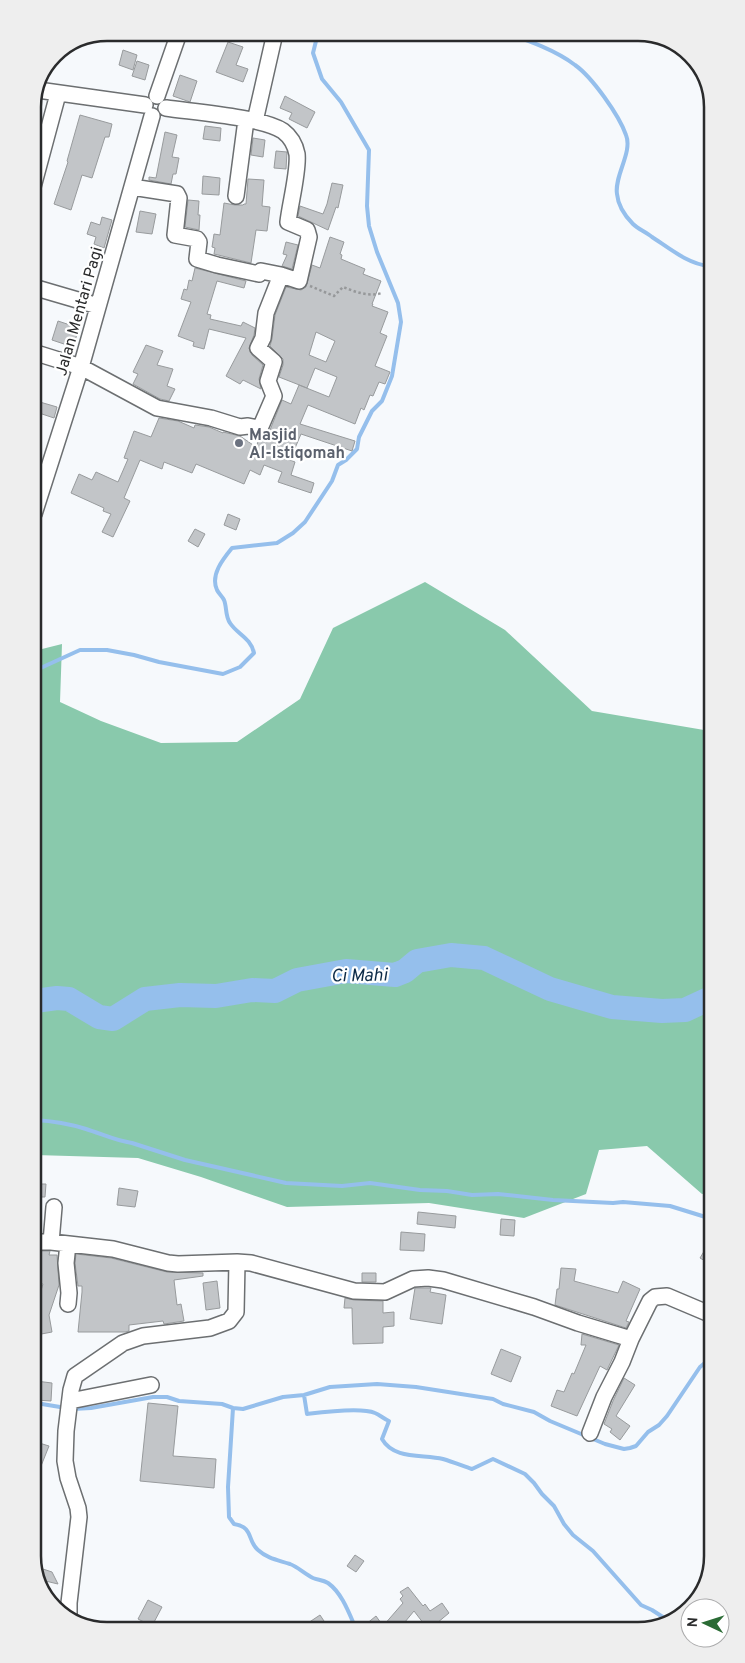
<svg xmlns="http://www.w3.org/2000/svg" width="745" height="1663" font-family="Overpass,sans-serif">
<style>
.forest{fill:#89c9ac}
.lines{fill:none;stroke-linecap:round;stroke-linejoin:round}
.stream{stroke:#95bfec;stroke-width:4}
.river{stroke:#95bfec;stroke-width:24}
.building{fill:#c2c5c8;stroke:#989b9d;fill-rule:evenodd}
.street-casing{stroke:#6c6f71;stroke-width:18}
.path{stroke:#96989a;stroke-width:2.5;stroke-dasharray:2.5 2.5;stroke-linecap:butt}
.street{stroke:#fff;stroke-width:15}
.worship-dot{fill:#6b7280;stroke:#fff;stroke-width:2}
.labels{text-anchor:middle;stroke-width:4.5;stroke-linejoin:round;paint-order:stroke}
.street-label{font-size:16px;fill:#2a2b2c;stroke:#fff}
.worship-label{font-size:16px;font-weight:bold;fill:#5b616d;stroke:#fff;text-anchor:start}
.water-label{font-size:18px;font-style:italic;fill:#0d2b48;stroke:#fff}
.rim{fill:none;stroke:#2a2b2c;stroke-width:2.5}
</style>
<rect width="100%" height="100%" fill="#f6f9fc"/>
<path class="forest" d="M 425,582 L 505,630 L 592,711 L 710,731 L 711,1193 L 702,1194 L 647,1146 L 599,1150 L 586,1194 L 524,1218 L 429,1203 L 287,1207 L 201,1177 L 138,1158 L 35,1155 L 34,651 L 62,644 L 60,702 L 101,721 L 161,743 L 237,742 L 300,699 L 333,628 Z"/>
<g class="lines">
<path class="stream" d="M 506,33 C 529,41 555,50 575,65 C 592,77 619,115 626,135 C 633,152 614,176 617,194 C 618,205 625,216 633,224 C 638,229 646,232 652,237 C 669,248 688,264 709,266
M 34,671 L 80,650 L 107,650 L 134,655 L 159,662 L 223,674 L 240,667 L 254,653 C 251,638 237,634 230,623 C 225,616 227,607 224,600 C 222,596 219,594 217,590 C 210,575 223,559 232,548 L 277,543 L 293,533 L 305,522 L 332,481 L 338,465 L 346,460 L 357,449 L 359,437 L 372,411 L 382,401 L 392,376 L 401,322 L 398,303 L 377,252 L 369,226 L 367,206 L 369,150 L 341,102 L 322,79 L 313,53 L 318,33
M 35,1120 C 53,1121 70,1124 86,1129 C 102,1134 116,1141 132,1143 L 185,1160 L 286,1183 L 342,1186 L 370,1183 L 420,1190 L 447,1191 L 472,1195 L 498,1194 L 553,1200 L 613,1203 L 623,1202 L 670,1206 L 712,1219
M 304,1395 L 307,1414 C 323,1412 361,1407 375,1413 C 380,1415 384,1419 389,1421 L 382,1439 C 394,1460 423,1454 443,1459 C 453,1462 463,1466 472,1469 L 493,1459 L 525,1474 L 534,1483 L 542,1494 L 554,1506 L 564,1524 L 573,1535 L 593,1551 L 641,1605 L 652,1610 L 669,1621
M 36,1403 L 66,1408
M 233,1408 L 228,1487 L 229,1517 L 234,1524 C 254,1527 247,1541 258,1550 C 268,1559 278,1560 290,1564 C 298,1567 305,1574 313,1578 C 318,1580 323,1580 328,1583 C 342,1593 349,1613 356,1629
M 73,1409 L 91,1408 L 153,1397 L 167,1397 L 179,1401 L 222,1404 L 233,1408 L 243,1409 L 283,1397 L 304,1395 L 330,1387 L 377,1384 L 416,1387 L 493,1399 L 503,1404 L 534,1412 L 550,1421 L 605,1444 L 624,1449 L 630,1448 L 636,1446 L 648,1432 L 659,1425 L 667,1416 L 700,1367 L 712,1357"/>
<path class="river" d="M 35,1001 L 57,998 L 69,999 L 99,1017 L 113,1019 L 145,999 L 180,995 L 216,996 L 252,990 L 275,991 L 297,980 L 346,971 L 395,975 L 405,971 L 417,961 L 451,955 L 484,958 L 550,989 L 612,1007 L 662,1011 L 685,1010 L 711,998"/>
</g>
<path class="building" d="M 228,42 L 243,47 L 236,65 L 248,69 L 243,82 L 216,72 Z
M 123,50 L 137,55 L 133,70 L 119,65 Z
M 137,61 L 149,65 L 145,80 L 132,76 Z
M 180,75 L 197,81 L 190,102 L 173,96 Z
M 285,96 L 315,112 L 307,128 L 289,119 L 292,113 L 280,108 Z
M 80,115 L 112,124 L 109,137 L 105,137 L 92,178 L 82,175 L 71,210 L 54,204 L 68,162 L 67,161 Z
M 205,126 L 221,128 L 220,141 L 203,139 Z
M 165,132 L 177,135 L 172,157 L 179,158 L 176,174 L 173,174 L 171,184 L 149,180 L 149,177 L 156,178 Z
M 253,138 L 265,140 L 263,157 L 251,155 Z
M 276,151 L 287,152 L 286,169 L 274,168 Z
M 203,176 L 220,178 L 219,195 L 202,194 Z
M 248,179 L 264,180 L 262,206 L 270,207 L 267,231 L 256,230 L 251,263 L 214,254 L 215,248 L 212,247 L 214,234 L 220,235 L 224,203 L 235,205 L 243,205 L 244,204 L 246,204 Z
M 332,183 L 343,185 L 338,208 L 336,207 L 328,230 L 298,216 L 300,206 L 323,214 L 327,204 Z
M 188,200 L 199,201 L 198,215 L 200,215 L 199,230 L 185,227 Z
M 140,211 L 156,214 L 152,234 L 136,232 Z
M 102,217 L 112,220 L 104,248 L 94,244 L 96,237 L 87,234 L 91,222 L 100,225 Z
M 330,237 L 344,242 L 340,254 L 342,255 L 341,259 L 365,269 L 363,274 L 381,281 L 372,304 L 373,304 L 372,306 L 388,312 L 380,333 L 387,336 L 375,366 L 390,372 L 385,384 L 379,382 L 373,396 L 370,395 L 364,410 L 361,408 L 355,424 L 308,405 L 300,424 L 355,441 L 352,451 L 301,434 L 290,460 L 295,462 L 291,475 L 314,483 L 311,493 L 278,482 L 282,472 L 264,465 L 260,475 L 250,470 L 244,484 L 196,464 L 192,473 L 164,462 L 162,469 L 140,460 L 124,498 L 130,501 L 113,537 L 102,532 L 111,514 L 103,511 L 104,508 L 71,493 L 79,474 L 92,480 L 96,472 L 118,482 L 128,459 L 124,458 L 134,431 L 151,437 L 159,418 L 178,421 L 194,428 L 195,425 L 209,427 L 223,433 L 223,432 L 240,436 L 256,447 L 260,437 L 266,434 L 270,430 L 282,400 L 291,404 L 299,385 L 329,397 L 337,377 L 315,368 L 307,388 L 279,377 L 283,365 L 283,359 L 270,346 L 272,339 L 275,315 L 286,287 L 301,290 L 306,287 L 312,265 L 320,268 ZM 316,332 L 335,341 L 326,362 L 309,355 Z
M 286,242 L 298,245 L 292,269 L 282,266 L 287,255 L 283,254 Z
M 195,268 L 246,281 L 244,288 L 217,281 L 207,314 L 211,315 L 210,319 L 241,326 L 243,322 L 255,328 L 254,335 L 249,348 L 252,355 L 263,365 L 259,379 L 261,389 L 243,380 L 240,384 L 226,376 L 246,338 L 209,329 L 204,349 L 193,346 L 194,342 L 178,336 L 191,302 L 181,299 L 184,289 L 187,290 L 189,280 L 192,281 Z
M 58,321 L 79,328 L 73,347 L 52,340 Z
M 146,345 L 163,351 L 157,365 L 173,369 L 167,386 L 175,389 L 169,401 L 160,399 L 133,384 L 138,374 L 133,372 Z
M 33,400 L 57,407 L 54,418 L 33,411 Z
M 228,514 L 240,519 L 236,530 L 224,525 Z
M 195,529 L 205,534 L 198,547 L 188,541 Z
M 36,1184 L 46,1184 L 45,1197 L 36,1197 Z
M 119,1188 L 138,1191 L 135,1207 L 117,1205 Z
M 418,1212 L 456,1216 L 455,1228 L 417,1224 Z
M 501,1219 L 515,1220 L 514,1236 L 500,1235 Z
M 401,1232 L 425,1234 L 424,1251 L 400,1250 Z
M 712,1238 L 712,1265 L 700,1258 Z
M 36,1251 L 50,1251 L 49,1255 L 57,1255 L 59,1285 L 49,1315 L 52,1332 L 36,1335 L 36,1307 L 43,1284 L 36,1282 Z
M 76,1254 L 111,1258 L 167,1272 L 203,1273 L 203,1276 L 174,1280 L 177,1305 L 181,1304 L 184,1321 L 164,1324 L 163,1321 L 129,1325 L 129,1331 L 125,1332 L 78,1332 L 82,1292 L 82,1286 L 78,1286 L 75,1263 Z
M 561,1268 L 576,1269 L 574,1281 L 618,1293 L 623,1281 L 640,1289 L 626,1321 L 629,1322 L 626,1328 L 555,1305 L 557,1289 L 559,1289 Z
M 362,1273 L 376,1273 L 376,1282 L 362,1282 Z
M 217,1281 L 220,1308 L 206,1310 L 203,1283 Z
M 415,1288 L 431,1288 L 430,1292 L 446,1295 L 442,1324 L 410,1319 Z
M 345,1298 L 354,1300 L 383,1301 L 383,1313 L 394,1312 L 394,1326 L 383,1327 L 383,1343 L 353,1344 L 352,1308 L 344,1308 Z
M 582,1334 L 619,1345 L 607,1370 L 600,1366 L 577,1416 L 551,1406 L 557,1390 L 564,1392 L 572,1373 L 574,1374 L 586,1345 L 581,1345 Z
M 501,1349 L 521,1357 L 511,1382 L 491,1374 Z
M 624,1378 L 635,1385 L 616,1416 L 630,1426 L 620,1440 L 610,1432 L 612,1429 L 604,1424 L 613,1401 Z
M 36,1381 L 52,1383 L 51,1401 L 36,1400 Z
M 148,1403 L 178,1406 L 173,1456 L 216,1459 L 214,1488 L 140,1481 Z
M 36,1442 L 49,1446 L 37,1476 L 36,1476 Z
M 355,1555 L 364,1561 L 356,1572 L 347,1566 Z
M 37,1567 L 52,1572 L 58,1584 L 37,1579 Z
M 408,1587 L 423,1606 L 425,1604 L 430,1611 L 442,1603 L 449,1613 L 431,1628 L 427,1628 L 414,1611 L 400,1628 L 360,1629 L 376,1616 L 383,1626 L 403,1603 L 400,1599 L 403,1596 L 400,1592 Z
M 148,1600 L 162,1607 L 152,1626 L 138,1619 Z
M 320,1615 L 326,1624 L 318,1629 L 299,1629 Z"/>
<g class="lines">
<g class="street-casing">
<path id="street" d="M 38,90 L 145,105
M 157,96 L 179,33
M 255,121 L 275,33
M 33,187 L 58,94
M 132,187 L 177,194 L 179,198 L 175,235 L 197,239 L 199,242 L 197,259 L 217,265 L 259,274 L 261,271 L 281,275 L 299,281 L 309,237 L 307,230 L 288,222 C 290,204 299,170 297,154 C 295,144 291,137 283,131 C 262,117 193,112 166,108
M 236,196 L 246,120
M 33,287 L 98,306
M 33,352 L 81,367 L 157,408 L 211,418 L 240,427 L 248,426 L 258,428 L 261,426 L 274,396 L 268,381 L 274,362 L 258,348 L 263,338 L 266,313 L 281,275
M 34,514 L 81,367 L 152,116
M 36,1242 L 51,1242 L 113,1249 L 168,1263 L 178,1264 L 237,1262
M 51,1242 L 54,1207
M 68,1244 L 66,1263 L 69,1293 L 68,1304
M 70,1401 L 151,1385
M 590,1433 L 604,1397 L 622,1362 L 631,1339
M 69,1618 L 69,1603 L 79,1517 L 78,1508 L 68,1478 L 65,1461 L 66,1431 L 71,1390 L 75,1376 L 123,1343 L 143,1336 L 210,1328 L 229,1321 L 236,1312 L 237,1262 L 251,1263 L 354,1291 L 385,1292 L 413,1279 L 428,1278 L 443,1280 L 534,1307 L 578,1323 L 631,1339 L 650,1301 L 655,1297 L 667,1296 L 712,1315"/>
</g>
<path class="path" d="M 310,286 L 334,296 L 343,287 C 356,292 368,297 382,293"/>
<use href="#street" class="street"/>
</g>
<circle class="worship-dot" cx="239" cy="443" r="5"/>
<g class="labels">
<g class="street-label">
<text transform="translate(78 311) rotate(-74)" y="6">Jalan Mentari Pagi</text>
</g>
<g class="worship-label">
<text x="249" y="440">Masjid<tspan x="249" dy="18">Al-Istiqomah</tspan></text>
</g>
<g class="water-label">
<text transform="translate(359 975) rotate(-1)" y="6">Ci Mahi</text>
</g>
</g>
<path d="M0 0H745V1663H0ZM107 41H638A66 66 0 0 1 704 107V1556A66 66 0 0 1 638 1622H107A66 66 0 0 1 41 1556V107A66 66 0 0 1 107 41Z" fill="#eee" fill-rule="evenodd"/>
<path class="rim" d="M107 41H638A66 66 0 0 1 704 107V1556A66 66 0 0 1 638 1622H107A66 66 0 0 1 41 1556V107A66 66 0 0 1 107 41Z"/>
<g transform="translate(705 1623) rotate(274)"><circle r="24" fill="#ffffff" stroke="#aaaaab"/>
<path d="M0-4L9 19L0 12L-9 19Z" fill="#2a6b34"/>
<text y="-8" font-size="14" font-weight="bold" text-anchor="middle" fill="#2a2b2c">N</text>
</g>
</svg>
